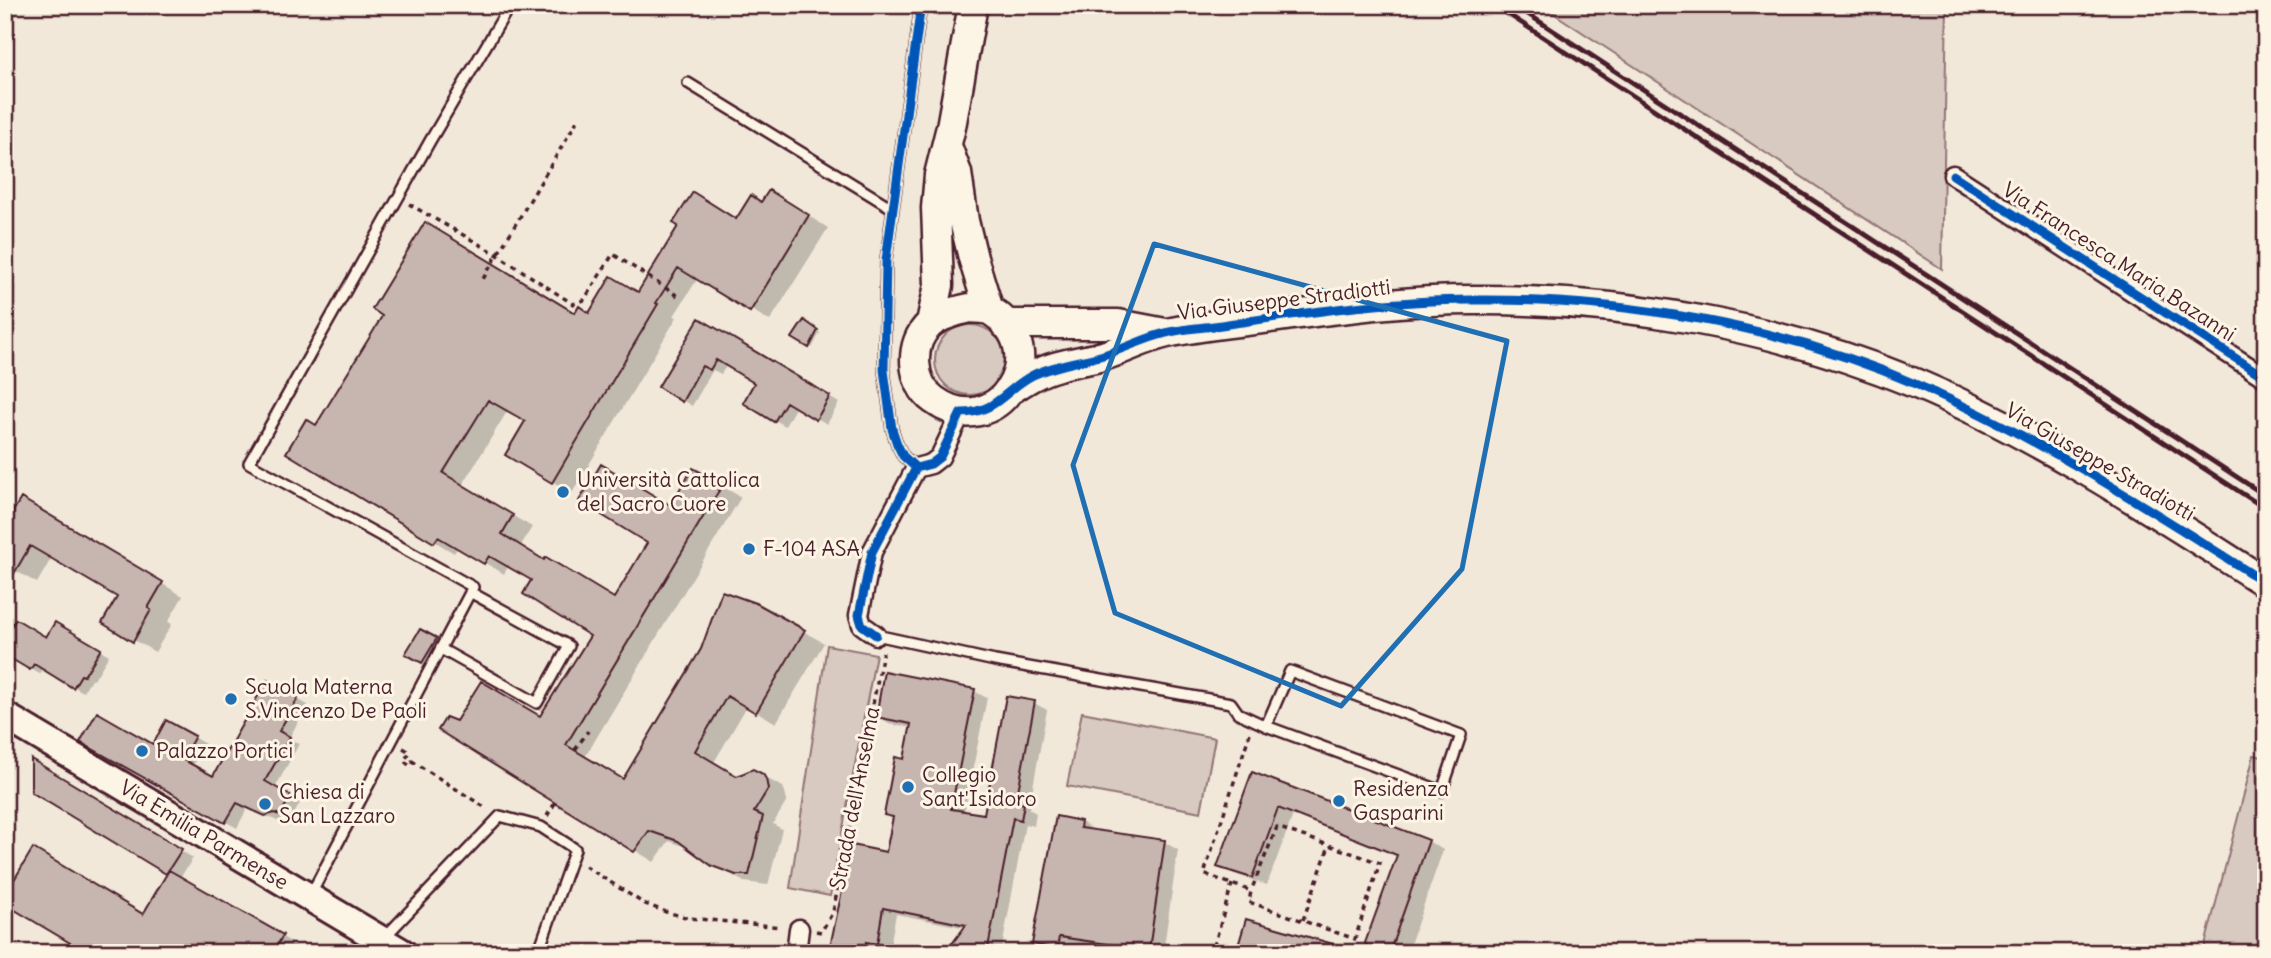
<svg xmlns="http://www.w3.org/2000/svg" width="2271" height="958" font-family="Delius,sans-serif">
<style>
.green{fill:#d8cac0;stroke:#917476;stroke-width:2}
.shadow{fill:#0003}
.building{fill:#c7b6af;stroke:#4a1f2b;stroke-width:2}
.lines{fill:none;stroke-linecap:round;stroke-linejoin:round}
.service-casing{stroke:#4a1f2b;stroke-width:14}
.minor-casing{stroke:#4a1f2b;stroke-width:23}
.secondary-casing{stroke:#4a1f2b;stroke-width:32}
.primary-casing{stroke:#4a1f2b;stroke-width:33}
.path{stroke:#4a1f2b;stroke-width:3.5;stroke-dasharray:5 5;stroke-linecap:butt}
.service{stroke:#fcf5e5;stroke-width:9}
.minor{stroke:#fcf5e5;stroke-width:18}
.secondary{stroke:#fcf5e5;stroke-width:26}
.primary{stroke:#fcf5e5;stroke-width:28}
.rail{stroke:#4a1f2b;stroke-width:5}
.cycleway-casing{stroke:#fcf5e5;stroke-width:13}
.cycleway{stroke:#0057b8;stroke-width:9}
.marked{fill:none;stroke:#1f6fb2;stroke-width:5;stroke-linejoin:round}
.poi-dot{fill:#1f6fb2;stroke:#fcf5e5;stroke-width:2.5}
.labels{text-anchor:middle;stroke-width:6;stroke-linejoin:round;paint-order:stroke}
.street-label{font-size:21px;fill:#4a1f2b;stroke:#fcf5e5}
.poi-label{font-size:21px;fill:#4a1f2b;stroke:#fcf5e5;text-anchor:start}
</style>
<rect width="100%" height="100%" fill="#f1e8da"/>
<filter id="ink" filterUnits="userSpaceOnUse"><feTurbulence type="fractalNoise" baseFrequency=".0143" numOctaves="2"/><feDisplacementMap in="SourceGraphic" scale="14" xChannelSelector="R" yChannelSelector="G"/><feConvolveMatrix kernelMatrix="1 2 1 2 8 2 1 2 1" color-interpolation-filters="sRGB"/></filter>
<g filter="url(#ink)">
<path class="green" d="M 1541,5 L 1947,5 L 1942,269 Z
M935 360a35 35 0 1 1 70 0a35 35 0 1 1-70 0Z
M 827,645 L 876,654 L 830,896 L 790,888 Z
M 1082,712 L 1215,738 L 1201,812 L 1067,786 Z
M 2254,755 L 2266,758 L 2266,953 L 2203,953 Z"/>
<path class="shadow" d="M 762,204 L 789,204 L 828,228 L 770,321 L 698,278 L 674,316 L 677,317 L 572,493 L 507,455 L 527,421 L 508,410 L 462,486 L 532,527 L 520,547 L 615,600 L 693,470 L 741,497 L 585,757 L 624,781 L 757,605 L 824,643 L 776,723 L 747,706 L 713,764 L 737,777 L 762,776 L 783,787 L 785,792 L 787,801 L 773,824 L 782,829 L 768,885 L 744,882 L 704,859 L 689,848 L 669,841 L 654,862 L 440,730 L 457,724 L 540,718 L 592,635 L 534,580 L 509,565 L 504,574 L 458,547 L 454,553 L 288,453 L 317,427 L 576,315 L 590,315 L 638,294 Z
M 700,320 L 839,403 L 827,424 L 796,406 L 785,426 L 745,402 L 757,383 L 727,365 L 721,374 L 713,370 L 692,406 L 660,387 Z
M 805,322 L 820,333 L 812,348 L 794,337 Z
M 21,501 L 183,596 L 168,622 L 172,624 L 155,652 L 104,623 L 119,596 L 52,557 L 37,583 L 5,565 Z
M 5,618 L 46,639 L 56,624 L 109,655 L 94,680 L 91,679 L 83,692 L 43,668 L 40,674 L 5,653 Z
M 421,631 L 443,643 L 429,666 L 408,653 Z
M 268,683 L 308,705 L 289,738 L 299,744 L 275,788 L 300,803 L 291,820 L 286,818 L 277,821 L 248,807 L 237,828 L 83,741 L 153,746 L 167,722 L 205,744 L 192,766 L 214,779 Z
M 974,691 L 987,698 L 964,813 L 986,816 L 1034,703 L 1047,710 L 1029,809 L 1036,813 L 1034,826 L 1025,824 L 1001,953 L 947,953 L 966,928 L 896,914 L 889,951 L 879,948 L 878,953 L 835,953 L 831,950 L 887,854 L 894,819 L 885,814 L 905,761 L 912,728 L 890,724 L 878,716 Z
M 33,762 L 193,858 L 180,878 L 296,945 L 292,953 L 90,953 L 144,916 L 169,874 L 33,792 Z
M 1253,774 L 1428,841 L 1443,850 L 1407,953 L 1376,953 L 1398,857 L 1293,815 L 1267,885 L 1234,874 L 1219,866 Z
M 1081,822 L 1094,830 L 1164,842 L 1178,850 L 1163,953 L 1134,953 L 1073,944 L 1071,953 L 1055,953 L 1047,951 L 1033,943 Z"/>
<path class="building" d="M 769,190 L 809,215 L 750,312 L 678,268 L 656,303 L 658,304 L 552,483 L 505,455 L 525,421 L 488,400 L 443,473 L 513,515 L 502,534 L 544,560 L 546,557 L 614,598 L 647,543 L 579,501 L 601,464 L 670,505 L 693,468 L 723,484 L 566,745 L 623,779 L 701,649 L 722,591 L 758,604 L 805,630 L 756,713 L 727,696 L 695,751 L 737,776 L 753,769 L 763,774 L 766,779 L 768,789 L 754,812 L 763,816 L 749,875 L 736,875 L 712,866 L 678,841 L 649,831 L 634,852 L 438,730 L 446,717 L 456,721 L 481,681 L 540,716 L 590,636 L 523,594 L 531,580 L 489,556 L 484,564 L 438,537 L 434,543 L 286,453 L 306,419 L 316,425 L 374,330 L 382,316 L 372,309 L 425,222 L 575,313 L 579,306 L 589,313 L 611,276 L 638,292 L 678,226 L 673,223 L 693,192 L 736,219 L 751,195 L 761,202 Z
M 699,318 L 830,396 L 816,420 L 786,402 L 774,422 L 743,403 L 754,383 L 716,360 L 710,370 L 702,366 L 682,402 L 658,387 Z
M 804,320 L 818,330 L 809,348 L 792,338 Z
M 21,498 L 163,582 L 148,608 L 151,610 L 133,642 L 102,623 L 117,597 L 30,546 L 5,589 L 5,525 Z
M 16,619 L 46,637 L 55,622 L 101,649 L 84,676 L 81,675 L 73,688 L 34,664 L 30,670 L 5,655 L 5,636 Z
M 420,629 L 437,638 L 422,663 L 405,654 Z
M 884,671 L 975,689 L 951,809 L 984,814 L 1006,696 L 1035,701 L 1016,802 L 1024,804 L 1021,820 L 1013,818 L 987,953 L 945,953 L 966,925 L 883,908 L 877,944 L 866,942 L 864,953 L 829,951 L 852,845 L 886,852 L 893,817 L 884,815 L 895,757 L 904,759 L 911,724 L 876,717 Z
M 267,680 L 298,698 L 279,731 L 290,737 L 265,781 L 291,796 L 280,815 L 274,813 L 265,816 L 237,803 L 225,823 L 80,742 L 97,712 L 153,744 L 166,720 L 195,736 L 182,759 L 213,776 Z
M 31,759 L 182,849 L 166,874 L 31,792 Z
M 1252,772 L 1429,840 L 1389,953 L 1374,953 L 1365,943 L 1397,855 L 1278,808 L 1252,878 L 1217,867 Z
M 1056,816 L 1081,821 L 1080,828 L 1165,840 L 1149,950 L 1059,937 L 1057,949 L 1032,944 Z
M 33,848 L 143,914 L 169,870 L 283,935 L 273,953 L 87,953 L 5,904 L 5,895 Z
M 1246,919 L 1347,948 L 1346,953 L 1236,953 Z"/>
<g class="lines">
<g class="service-casing">
<path id="service" d="M 688,83 L 892,208
M 916,468 L 903,456 L 897,444 L 892,429 L 884,370 L 886,260 L 921,5
M 876,635 L 995,661 L 1231,703 L 1238,713 L 1266,726 L 1442,791 L 1461,735 L 1290,671 L 1266,726
M 441,649 L 537,703 L 569,646 L 470,592
M 310,896 L 473,587 L 249,463 L 430,141 L 510,5
M 383,939 L 500,816 L 541,827 L 575,849 L 538,953"/>
</g>
<g class="minor-casing">
<path id="minor" d="M 1953,175 L 2266,378
M 876,635 L 862,625 L 859,615 L 872,552 L 916,468 L 931,464 L 940,457 L 961,413
M 796,953 L 799,929"/>
</g>
<g class="secondary-casing">
<path id="secondary" d="M 5,716 L 403,953"/>
</g>
<g class="primary-casing">
<path id="primary" d="M 947,146 L 957,173 L 964,221 L 973,258 L 989,310
M 970,308 C 976,309 985,308 991,311 C 1056,351 997,446 934,400 C 911,384 908,343 930,324 C 940,315 956,311 970,308 Z
M 931,323 L 939,285 L 936,208 L 939,175 L 951,127 L 973,5
M 1005,324 L 1118,324 L 1165,333
M 1010,390 C 1018,385 1025,380 1033,376 C 1054,364 1080,362 1103,356 C 1125,349 1145,338 1167,333 C 1203,325 1242,322 1279,317 C 1343,308 1408,300 1473,300 C 1624,299 1776,326 1917,384 C 2040,436 2153,511 2266,583"/>
</g>
<path class="path" d="M 409,204 L 498,255 L 573,304 L 584,300 L 613,254 L 681,298
M 483,279 L 577,121
M 1250,733 L 1204,874 L 1251,891 L 1249,902 L 1355,939 L 1380,863 L 1277,827 L 1251,891
M 403,748 L 410,752 L 404,761 L 409,765 L 412,761 L 486,808
M 575,750 L 588,731
M 547,816 L 555,803
M 585,866 L 643,903 L 666,912 L 689,918 L 781,927
M 1303,920 L 1329,846
M 816,931 L 821,932 L 833,912 L 883,652
M 1214,946 L 1232,884"/>
<use href="#service" class="service"/>
<use href="#minor" class="minor"/>
<use href="#secondary" class="secondary"/>
<use href="#primary" class="primary"/>
<path class="rail" d="M 1494,5 L 2266,509
M 1514,5 L 2266,496"/>
<g class="cycleway-casing">
<path id="cycleway" d="M 1953,175 L 2266,378
M 916,468 L 903,456 L 897,444 L 892,429 L 884,370 L 886,260 L 921,5
M 876,635 L 862,625 L 859,615 L 872,552 L 916,468 L 931,464 L 940,457 L 961,413 C 997,413 1005,389 1033,375 C 1054,365 1078,362 1100,356 C 1123,350 1144,338 1166,333 C 1182,329 1199,328 1214,326 C 1299,314 1385,300 1471,300 C 1623,298 1781,325 1920,386 C 2042,439 2154,512 2266,583"/>
</g>
<use href="#cycleway" class="cycleway"/>
</g>
</g>
<path class="marked" d="M 1154,244 L 1507,341 L 1462,569 L 1341,706 L 1115,613 L 1073,465 Z"/>
<g class="poi-dot">
<circle cx="563" cy="492" r="7"/>
<circle cx="749" cy="549" r="7"/>
<circle cx="231" cy="699" r="7"/>
<circle cx="142" cy="751" r="7"/>
<circle cx="908" cy="787" r="7"/>
<circle cx="1339" cy="801" r="7"/>
<circle cx="265" cy="804" r="7"/>
</g>
<g class="labels">
<g class="street-label">
<text transform="translate(2119 262) rotate(33)" y="7">Via Francesca Maria Bazanni</text>
<text transform="translate(1284 300) rotate(-7)" y="7">Via Giuseppe Stradiotti</text>
<text transform="translate(2100 462) rotate(30)" y="7">Via Giuseppe Stradiotti</text>
<text transform="translate(855 798) rotate(-79)" y="7">Strada dell'Anselma</text>
<text transform="translate(204 835) rotate(31)" y="7">Via Emilia Parmense</text>
</g>
<g class="poi-label">
<text x="577" y="487">Università Cattolica<tspan x="577" dy="24">del Sacro Cuore</tspan></text>
<text x="763" y="556">F-104 ASA</text>
<text x="245" y="694">Scuola Materna<tspan x="245" dy="24">S.Vincenzo De Paoli</tspan></text>
<text x="156" y="758">Palazzo Portici</text>
<text x="922" y="782">Collegio<tspan x="922" dy="24">Sant'Isidoro</tspan></text>
<text x="1353" y="796">Residenza<tspan x="1353" dy="24">Gasparini</tspan></text>
<text x="279" y="799">Chiesa di<tspan x="279" dy="24">San Lazzaro</tspan></text>
</g>
</g>
<rect width="2271" height="958" fill="none" stroke="#fcf5e5" stroke-width="28"/>
<rect x="14" y="14" width="2243" height="930" fill="none" stroke="#4a1f2b" stroke-width="2.5" filter="url(#ink)"/>
</svg>
